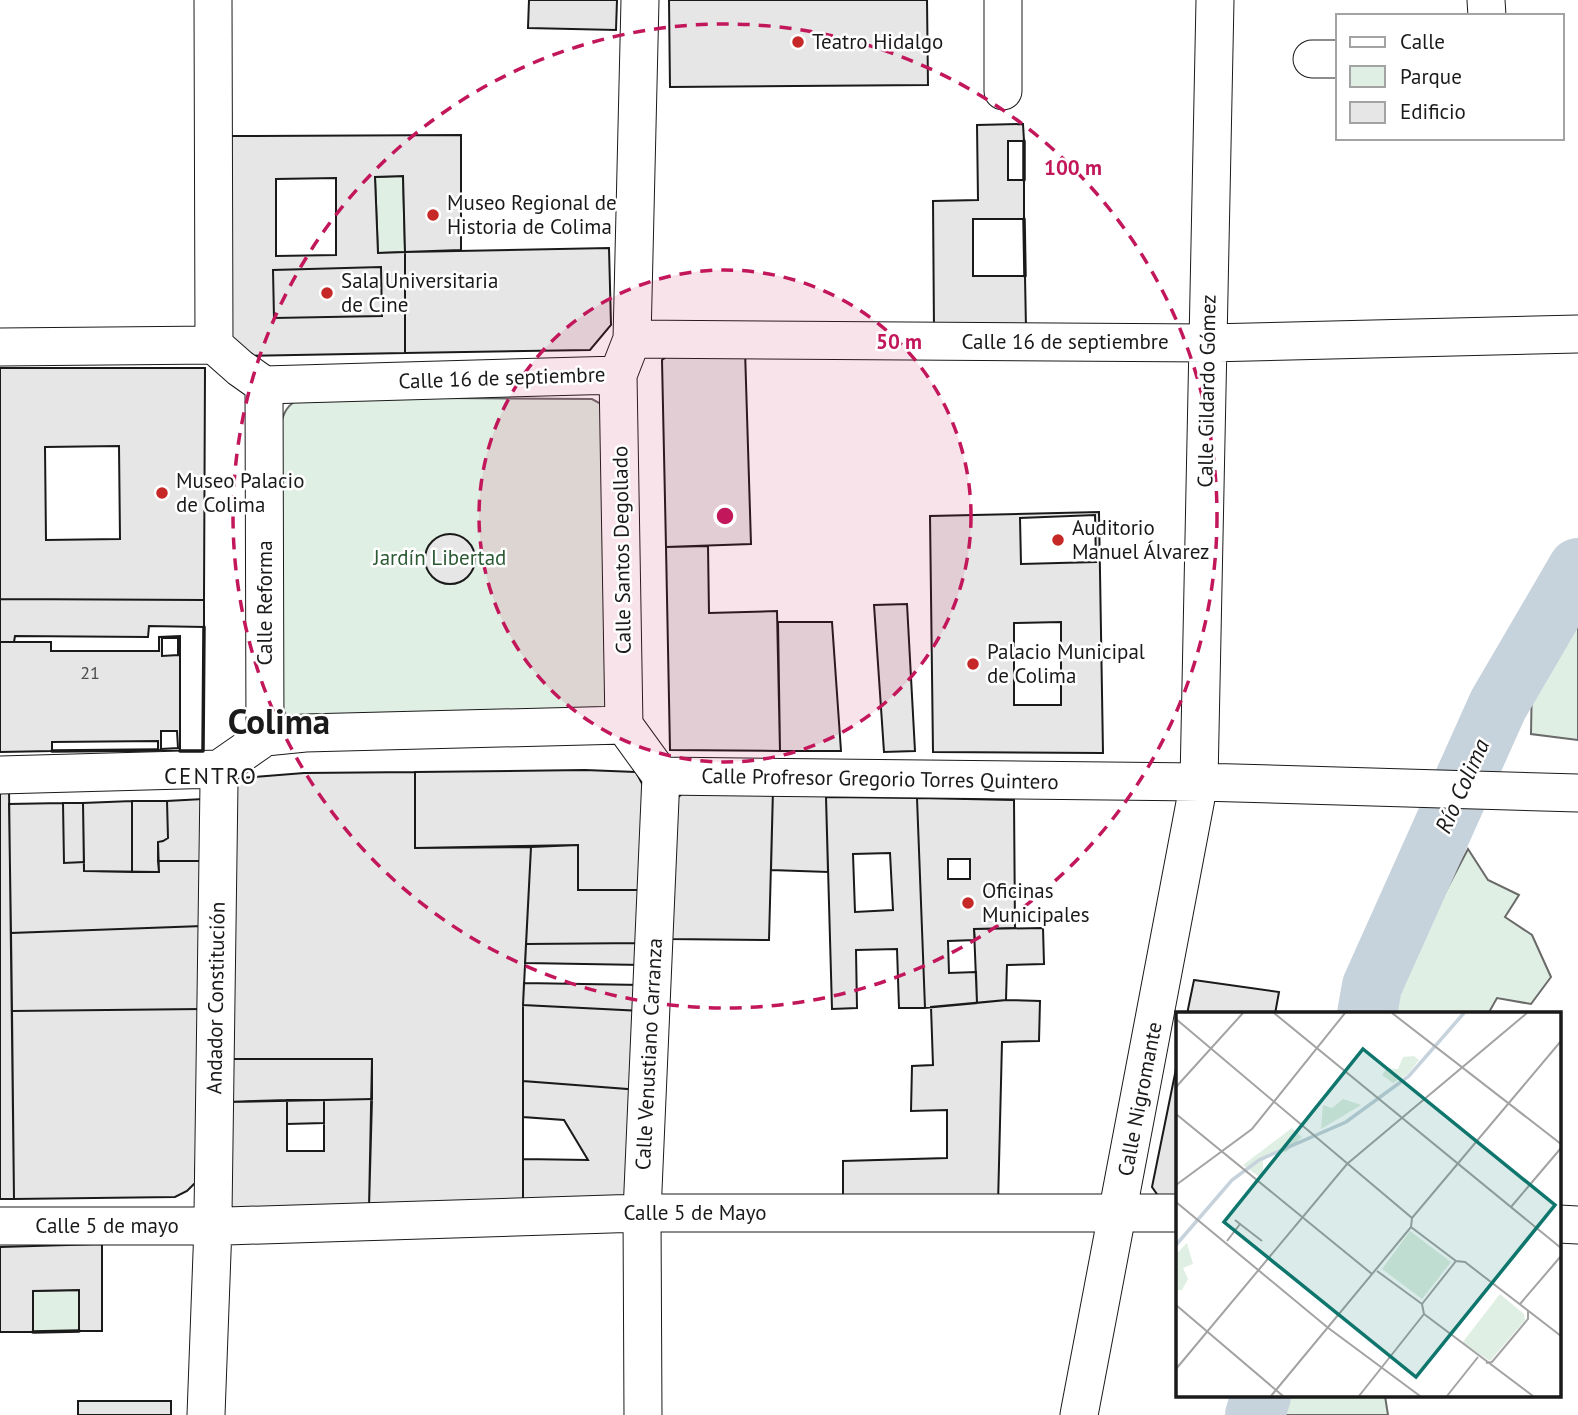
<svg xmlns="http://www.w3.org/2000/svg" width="1578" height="1415" font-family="'PT Sans',sans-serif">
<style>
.green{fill:#e0efe3;stroke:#6a6a6a;stroke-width:2}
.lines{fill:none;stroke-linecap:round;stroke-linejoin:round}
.river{stroke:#c6d2dc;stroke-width:60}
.building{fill:#e6e6e6;stroke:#1a1a1a;stroke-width:2;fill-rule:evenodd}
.minor-casing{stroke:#1a1a1a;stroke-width:39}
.minor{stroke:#fff;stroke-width:37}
.wall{stroke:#1a1a1a;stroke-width:3.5}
.ring{fill:none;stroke:#c2185b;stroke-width:3.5;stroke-dasharray:12 9}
.poi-dot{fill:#c62828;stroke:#fff;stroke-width:2.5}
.labels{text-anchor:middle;stroke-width:5;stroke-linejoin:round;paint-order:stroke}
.number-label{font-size:18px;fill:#4d4d4d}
.poi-label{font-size:21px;fill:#1a1a1a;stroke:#fff;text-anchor:start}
.street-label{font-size:21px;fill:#1a1a1a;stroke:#fff}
.park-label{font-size:21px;fill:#2b5a34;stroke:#fff}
.neighbourhood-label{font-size:23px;letter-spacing:2px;fill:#1a1a1a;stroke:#fff}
.water-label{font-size:23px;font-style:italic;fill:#1a1a1a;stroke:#fff}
.town-label{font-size:35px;font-weight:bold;fill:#1a1a1a;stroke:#fff}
.inset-river{fill:none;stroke:#c6d2dc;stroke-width:3.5}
.inset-road{fill:none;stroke:#a3a3a3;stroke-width:2}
.view{fill:#0f766e;fill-opacity:0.15;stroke:#0f766e;stroke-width:3.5}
.inset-edge{fill:none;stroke:#1a1a1a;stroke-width:3.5}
.centre{fill:#c2185b;stroke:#fff;stroke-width:3.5}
.ring-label{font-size:21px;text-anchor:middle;font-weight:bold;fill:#c2185b;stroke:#fff;stroke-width:5;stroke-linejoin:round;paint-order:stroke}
</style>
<rect width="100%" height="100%" fill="#fff"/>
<path class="green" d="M 403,176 L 405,252 L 378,253 L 375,177 Z
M 306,397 L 592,399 L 603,405 L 614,701 L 603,714 L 298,720 L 286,715 L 279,701 L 281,423 C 285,408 291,401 306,397 Z
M 1578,567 L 1578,740 L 1531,734 L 1532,675 L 1549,594 Z
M 1468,849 L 1488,880 L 1519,895 L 1505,917 L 1532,935 L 1551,977 L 1531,1004 L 1497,998 L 1488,1014 L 1392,1014 L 1398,982 Z
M 79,1290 L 79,1331 L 33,1332 L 33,1291 Z
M 1286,1396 L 1385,1396 L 1388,1415 L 1278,1415 Z"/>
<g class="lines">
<path class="river" d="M 1367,1014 L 1372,986 L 1498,705 L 1578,568
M 1255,1415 L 1261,1396"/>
</g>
<path class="building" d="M 529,0 L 617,0 L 616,30 L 528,28 Z
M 669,0 L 927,0 L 928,85 L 670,87 Z
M 1023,124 L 1024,141 L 1008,141 L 1008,180 L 1024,180 L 1024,219 L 973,219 L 973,276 L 1025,276 L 1026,329 L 934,331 L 933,201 L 978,200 L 977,125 Z
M 461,135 L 461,250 L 405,252 L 405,353 L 239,356 L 227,341 L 227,136 ZM 403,176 L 405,252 L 378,253 L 375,177 ZM 336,178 L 336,255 L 276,256 L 276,179 ZM 381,267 L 382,316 L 274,318 L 273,270 Z
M 609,248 L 611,325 L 590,350 L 405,353 L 405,252 Z
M 381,267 L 382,316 L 274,318 L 273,270 Z
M 676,350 L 745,350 L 751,544 L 666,547 L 662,360 Z
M 0,368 L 205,368 L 204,600 L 0,599 ZM 119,446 L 120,539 L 46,540 L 45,447 Z
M 1099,512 L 1103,753 L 933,752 L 930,516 ZM 1061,622 L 1061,705 L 1014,705 L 1014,623 Z
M 1095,515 L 1096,562 L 1021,564 L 1020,518 Z
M425 559a25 25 0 1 1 50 0a25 25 0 1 1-50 0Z
M 708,546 L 709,613 L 777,611 L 780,751 L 670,750 L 666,547 Z
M 0,599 L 204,600 L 204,627 L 149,626 L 148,637 L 15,636 L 14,642 L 0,642 Z
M 907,604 L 915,751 L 884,752 L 874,605 Z
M 778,622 L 832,622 L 841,751 L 780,751 Z
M 180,636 L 180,751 L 158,750 L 158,741 L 52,742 L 52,751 L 0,752 L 0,642 L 51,642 L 51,651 L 159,651 L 159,637 Z
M 162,638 L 178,638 L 178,655 L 162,656 Z
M 161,731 L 177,731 L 178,748 L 161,749 Z
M 585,770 L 636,772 L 648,795 L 645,890 L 578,890 L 578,845 L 415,848 L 415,772 Z
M 415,772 L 415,848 L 531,847 L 523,1005 L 523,1205 L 369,1208 L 372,1059 L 227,1059 L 229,779 L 304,773 Z
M 9,788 L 14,1199 L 0,1199 L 0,789 Z
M 690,788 L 773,789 L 769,940 L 668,939 L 673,801 Z
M 773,789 L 821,790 L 826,797 L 828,872 L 771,870 Z
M 826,797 L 917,798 L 925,1008 L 899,1008 L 897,949 L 856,950 L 857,1008 L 832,1009 ZM 890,853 L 893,910 L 855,912 L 853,854 Z
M 917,798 L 1014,800 L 1015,928 L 974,929 L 975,940 L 948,941 L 949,973 L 976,972 L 977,1003 L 925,1008 ZM 948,859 L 970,859 L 970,879 L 948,879 Z
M 203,799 L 203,861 L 158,861 L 158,842 L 163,841 L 168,838 L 167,801 Z
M 132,801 L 167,801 L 168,838 L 163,841 L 158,842 L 159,872 L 132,872 Z
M 132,801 L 132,872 L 84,871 L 83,803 Z
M 63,803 L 83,803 L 84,862 L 64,863 Z
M 63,803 L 64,863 L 84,862 L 84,871 L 159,872 L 158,861 L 203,861 L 202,926 L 11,933 L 9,804 Z
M 578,845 L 578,890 L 645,890 L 643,943 L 526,944 L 531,847 Z
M 202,926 L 202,1009 L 12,1011 L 11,933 Z
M 1043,928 L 1044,964 L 1007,965 L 1006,1000 L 977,1003 L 974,929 Z
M 643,943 L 643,965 L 525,963 L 526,944 Z
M 1194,980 L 1279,992 L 1275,1014 L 1187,1014 Z
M 524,983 L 642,985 L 642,1011 L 523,1005 Z
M 1006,1000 L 1040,1001 L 1039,1041 L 1002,1042 L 998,1205 L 843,1206 L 843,1161 L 947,1158 L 947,1110 L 911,1111 L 912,1066 L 933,1065 L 931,1007 Z
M 523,1005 L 642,1011 L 640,1090 L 523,1081 Z
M 202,1009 L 195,1183 L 187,1191 L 175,1197 L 14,1199 L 12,1011 Z
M 227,1059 L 372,1059 L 372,1099 L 227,1102 Z
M 1177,1064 L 1177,1197 L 1159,1197 L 1152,1187 Z
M 523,1081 L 640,1090 L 637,1205 L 523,1205 L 523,1159 L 588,1160 L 564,1120 L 523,1117 Z
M 372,1099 L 369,1208 L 226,1210 L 227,1102 L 287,1100 L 287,1151 L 324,1151 L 324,1100 Z
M 287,1100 L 324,1100 L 324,1123 L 287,1124 Z
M 102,1244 L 102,1331 L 79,1331 L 79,1290 L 33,1291 L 33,1332 L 0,1332 L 0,1247 Z
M 78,1401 L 171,1401 L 171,1415 L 78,1415 Z"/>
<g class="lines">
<g class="minor-casing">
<path id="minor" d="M 213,0 L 214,345
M 1486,0 L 1487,16
M 1312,59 L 1338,59
M 1003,91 L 1003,0
M 632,339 L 1208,343 L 1578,334
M 214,345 L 240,368 L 264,385 L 618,375
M 0,347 L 214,345
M 264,385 L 265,737
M 624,725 L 618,375 L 632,339 L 640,0
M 0,775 L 219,769 L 265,737 L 305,733 L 624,725 L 661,776 L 1199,782 L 1578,793
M 213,1214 L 219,783
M 1559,1224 L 1578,1225
M 0,1226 L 227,1226 L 642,1213 L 1177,1213
M 206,1415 L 213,1226
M 643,1415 L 642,1213 L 661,776
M 1079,1415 L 1199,782 L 1215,0"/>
</g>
<use href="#minor" class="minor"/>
<path class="wall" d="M 1024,141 L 1024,180
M 1024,219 L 1025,276
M 52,751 L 158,750
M 180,751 L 203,751 L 204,627
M 33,1332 L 79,1331"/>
</g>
<circle cx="725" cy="516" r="246" fill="#c2185b" fill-opacity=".12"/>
<g class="ring">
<circle cx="725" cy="516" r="246"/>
<circle cx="725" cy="516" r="492"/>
</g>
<g class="poi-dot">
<circle cx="798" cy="42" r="7"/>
<circle cx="433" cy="215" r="7"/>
<circle cx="327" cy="293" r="7"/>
<circle cx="162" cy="493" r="7"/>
<circle cx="1058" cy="540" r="7"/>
<circle cx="973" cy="664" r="7"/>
<circle cx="968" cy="903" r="7"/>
</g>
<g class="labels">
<g class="number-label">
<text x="90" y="679">21</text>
</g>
<g class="poi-label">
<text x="812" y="49">Teatro Hidalgo</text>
<text x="447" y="210">Museo Regional de<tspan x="447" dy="24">Historia de Colima</tspan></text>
<text x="341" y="288">Sala Universitaria<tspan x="341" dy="24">de Cine</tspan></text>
<text x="176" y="488">Museo Palacio<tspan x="176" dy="24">de Colima</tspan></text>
<text x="1072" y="535">Auditorio<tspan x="1072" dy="24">Manuel Álvarez</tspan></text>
<text x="987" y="659">Palacio Municipal<tspan x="987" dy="24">de Colima</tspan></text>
<text x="982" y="898">Oficinas<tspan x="982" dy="24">Municipales</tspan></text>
</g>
<g class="street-label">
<text x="1065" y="349">Calle 16 de septiembre</text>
<text transform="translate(502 378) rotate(-2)" y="7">Calle 16 de septiembre</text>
<text transform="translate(1207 391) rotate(-89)" y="7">Calle Gildardo Gómez</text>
<text transform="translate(622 550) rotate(-91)" y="7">Calle Santos Degollado</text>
<text transform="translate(265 603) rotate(-90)" y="7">Calle Reforma</text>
<text transform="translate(880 779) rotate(1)" y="7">Calle Profresor Gregorio Torres Quintero</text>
<text transform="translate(216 998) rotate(-89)" y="7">Andador Constitución</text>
<text transform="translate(649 1054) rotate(-87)" y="7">Calle Venustiano Carranza</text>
<text transform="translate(1140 1099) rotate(-79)" y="7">Calle Nigromante</text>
<text x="695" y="1220">Calle 5 de Mayo</text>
<text x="107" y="1233">Calle 5 de mayo</text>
</g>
<g class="park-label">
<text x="440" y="565">Jardín Libertad</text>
</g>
<g class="neighbourhood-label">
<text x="211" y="784">CENTRO</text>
</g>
<g class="water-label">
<text transform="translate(1462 786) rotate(-66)" y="8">Río Colima</text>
</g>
<g class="town-label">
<text x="279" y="734">Colima</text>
</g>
</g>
<g transform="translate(1176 1012)">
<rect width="385" height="385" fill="#fff"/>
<path d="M 238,44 L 243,48 L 232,62 L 217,71 L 206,63 L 211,56 L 222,57 L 227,45 ZM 167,87 L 185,93 L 145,117 L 147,93 L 156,96 ZM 116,116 L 126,125 L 110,140 L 98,141 L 87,149 L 87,162 L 82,164 L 67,153 ZM 234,219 L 275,250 L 246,287 L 206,257 ZM 11,231 L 17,252 L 7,256 L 12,267 L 6,278 L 0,278 L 1,241 ZM 324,282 L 348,302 L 349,308 L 314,349 L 286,331 Z" fill="#e0efe3"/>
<path class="inset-river" d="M 0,233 L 56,168 L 83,148 L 170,110 L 233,64 L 288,1"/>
<path class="inset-road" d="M 98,1 L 385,236M 216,1 L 385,132M 0,7 L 236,206 L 235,215 L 280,249 L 289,250 L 385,324M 0,75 L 67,1M 0,102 L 196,262M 0,173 L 76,117 L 169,1M 0,190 L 151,315 L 244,384M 335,195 L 385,136M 236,206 L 385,29M 64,212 L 86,229M 51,229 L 64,212 L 59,208M 201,259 L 246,292 L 248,302M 246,292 L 280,249M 344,292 L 385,244M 0,293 L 107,384M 248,302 L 357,384M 310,351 L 316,350 L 352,307 L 352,299M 0,357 L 171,152 L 351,1M 95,384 L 235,215M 183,384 L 248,302M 271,384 L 302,345"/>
<path class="view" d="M 187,37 L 379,193 L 240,365 L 48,210 Z"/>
<rect width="385" height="385" class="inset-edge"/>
</g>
<circle cx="725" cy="516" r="10" class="centre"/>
<g class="ring-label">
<text x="1073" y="175">100 m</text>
<text x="899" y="349">50 m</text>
</g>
<rect x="1336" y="14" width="228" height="126" fill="#ffffff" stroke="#a3a3a3" stroke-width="2"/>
<rect x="1350" y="37" width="35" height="10" fill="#ffffff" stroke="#a3a3a3" stroke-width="2"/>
<text x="1400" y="49" font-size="21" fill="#1a1a1a">Calle</text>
<rect x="1350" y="66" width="35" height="21" fill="#e0efe3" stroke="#a3a3a3" stroke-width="2"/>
<text x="1400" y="84" font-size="21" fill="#1a1a1a">Parque</text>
<rect x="1350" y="102" width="35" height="21" fill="#e6e6e6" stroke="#a3a3a3" stroke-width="2"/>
<text x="1400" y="119" font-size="21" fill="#1a1a1a">Edificio</text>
</svg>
